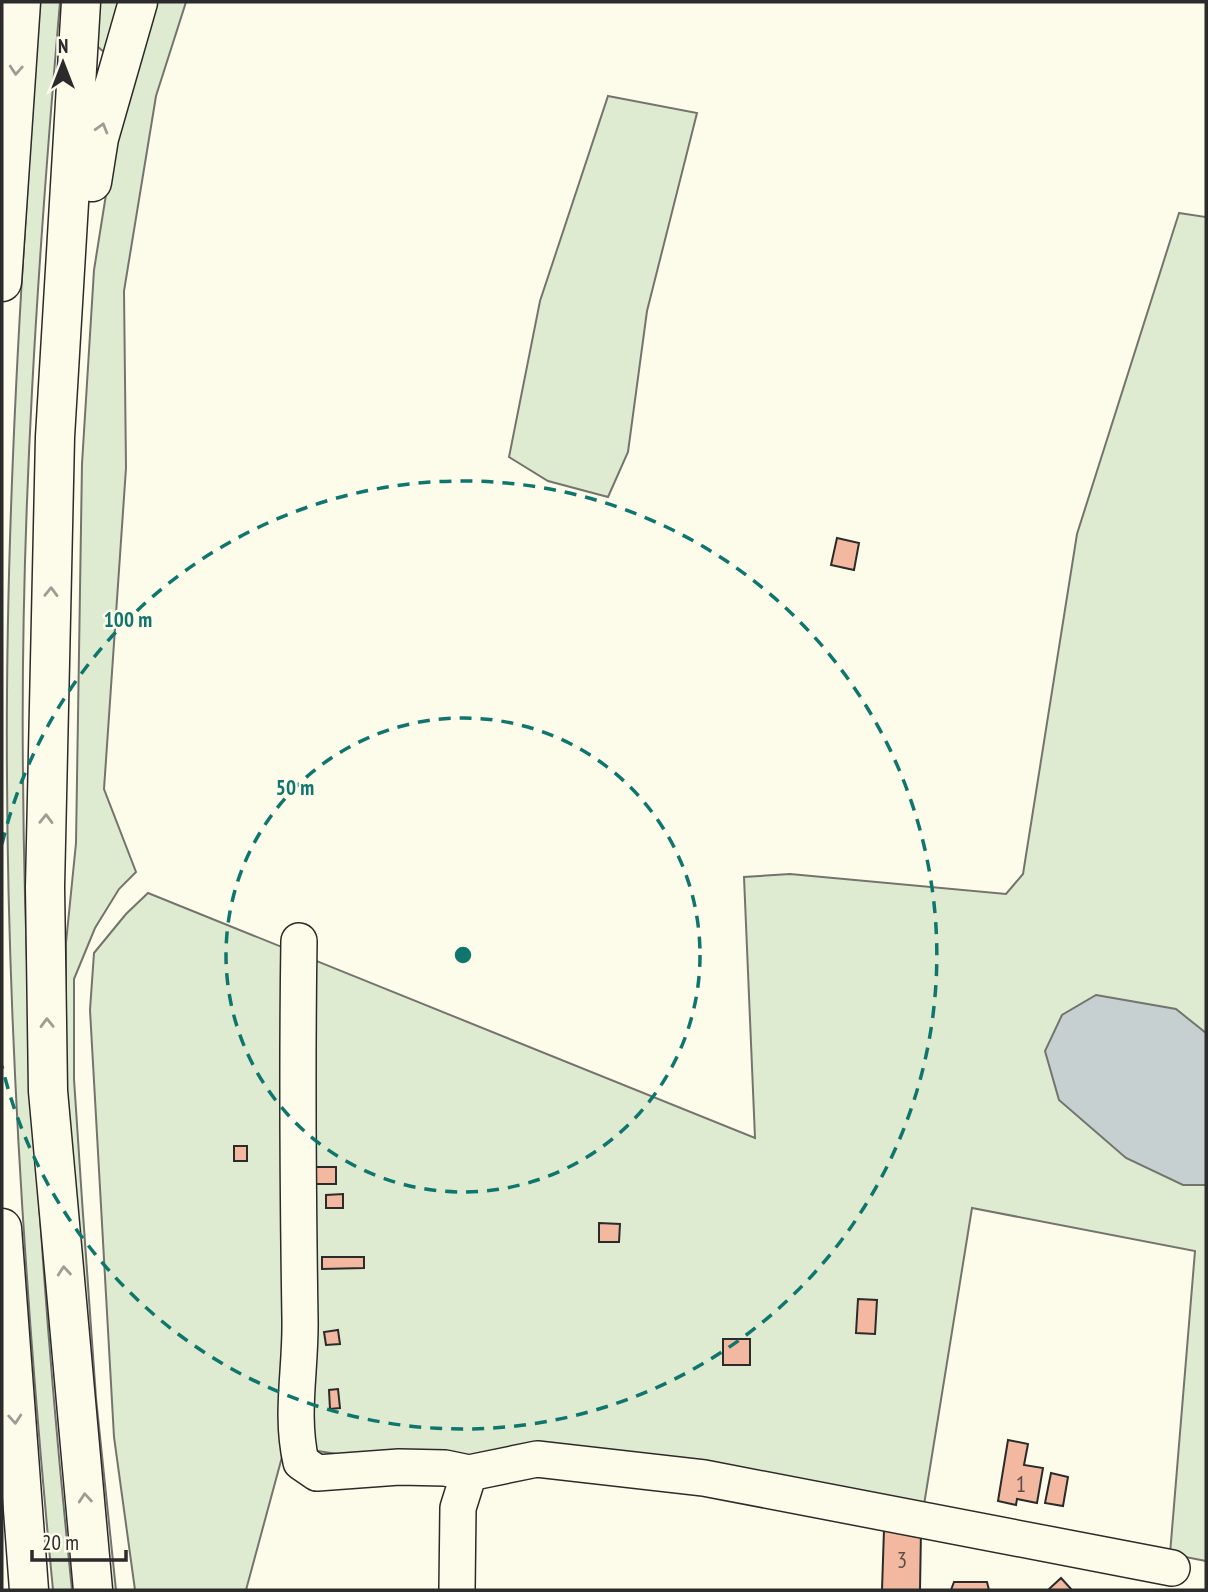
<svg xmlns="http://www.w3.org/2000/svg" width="1208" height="1592" font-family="'PT Sans Narrow',sans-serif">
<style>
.green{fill:#deebd1;stroke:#74746e;stroke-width:2}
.water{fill:#c7d0d0;stroke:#74746e;stroke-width:2}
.building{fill:#f2b8a0;stroke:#2b2b2b;stroke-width:2}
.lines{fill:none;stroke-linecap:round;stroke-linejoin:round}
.minor-casing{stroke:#2b2b2b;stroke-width:38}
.highway-casing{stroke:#2b2b2b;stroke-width:41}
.minor{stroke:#fdfbea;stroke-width:35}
.highway{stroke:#fdfbea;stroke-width:38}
.oneway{stroke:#9e9d94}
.ring{fill:none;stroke:#0f766e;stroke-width:3.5;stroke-dasharray:12 9}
.labels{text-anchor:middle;stroke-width:5;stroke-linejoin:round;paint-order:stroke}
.number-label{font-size:23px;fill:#5d4e48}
.centre{fill:#0f766e;stroke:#fdfbea;stroke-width:3.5}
.ring-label{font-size:21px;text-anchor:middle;font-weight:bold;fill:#0f766e;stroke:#fdfbea;stroke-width:5;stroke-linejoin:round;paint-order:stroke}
</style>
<rect width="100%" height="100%" fill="#fdfbea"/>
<path class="green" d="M 40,2 L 60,2 C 38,259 20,518 23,776 C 25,1048 44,1320 72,1590 L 53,1590 C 27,1320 8,1048 7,776 C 5,518 22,259 40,2 Z
M 98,2 L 121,2 L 104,52 L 98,47 Z
M 153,2 L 186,2 L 156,96 L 124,291 L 126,468 L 104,789 L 136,872 L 119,889 L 95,928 L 74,979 L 74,1079 L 82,1200 L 96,1398 L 116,1590 L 109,1590 L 66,1079 L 66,943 L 76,843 L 82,464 L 94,270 L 115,138 Z
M 608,96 L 697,113 L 647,311 L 628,452 L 608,497 L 548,481 L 509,457 L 540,301 Z
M 1179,213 L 1206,217 L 1206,1561 L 1170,1554 L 1195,1251 L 972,1208 L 923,1511 L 478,1458 L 369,1459 L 285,1446 L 246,1590 L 135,1590 L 114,1437 L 90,1010 L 94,953 L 126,914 L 148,893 L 755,1138 L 744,877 L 790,874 L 1006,894 L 1023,874 L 1077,534 Z"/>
<path class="water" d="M 1096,995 L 1176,1009 L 1206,1033 L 1206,1185 L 1183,1185 L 1126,1158 L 1059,1100 L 1045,1051 L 1062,1015 Z"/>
<path class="building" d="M 837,538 L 859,543 L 854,570 L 831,565 Z
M 234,1146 L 247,1146 L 247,1161 L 234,1161 Z
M 315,1167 L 336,1167 L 336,1184 L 315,1184 Z
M 343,1194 L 343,1208 L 326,1208 L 326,1195 Z
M 599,1223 L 620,1224 L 619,1242 L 599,1242 Z
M 322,1257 L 364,1257 L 364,1268 L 322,1269 Z
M 858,1299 L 877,1300 L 875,1334 L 856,1333 Z
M 338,1330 L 340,1344 L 326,1345 L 324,1332 Z
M 723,1339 L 750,1339 L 750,1365 L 723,1365 Z
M 338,1389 L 340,1408 L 330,1409 L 329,1390 Z
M 1008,1440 L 1028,1444 L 1024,1465 L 1043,1468 L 1037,1503 L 1017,1499 L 1016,1505 L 998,1501 Z
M 1051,1473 L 1068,1477 L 1063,1506 L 1045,1503 Z
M 884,1529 L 921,1530 L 920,1590 L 882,1590 Z
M 1061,1578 L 1072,1590 L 1048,1590 Z
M 954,1582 L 987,1582 L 989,1590 L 951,1590 Z"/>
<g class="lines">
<g class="minor-casing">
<path id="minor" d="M 299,941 C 297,1067 298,1193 300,1319 C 301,1370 290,1413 301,1462 L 317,1473 L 399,1467 L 445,1468 L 469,1473 L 458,1508 L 457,1590
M 469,1473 L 537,1459 L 704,1478 L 1172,1568"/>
</g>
<g class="highway-casing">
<path id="highway" d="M 81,2 L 55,437 L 45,887 L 48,1091 L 93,1590
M 92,182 L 99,138 L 138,2
M 2,282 L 21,2
M 2,1228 L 29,1590"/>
</g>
<use href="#minor" class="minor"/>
<use href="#highway" class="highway"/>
</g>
<defs><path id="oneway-chevron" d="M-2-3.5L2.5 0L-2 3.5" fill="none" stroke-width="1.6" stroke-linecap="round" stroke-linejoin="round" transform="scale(1.75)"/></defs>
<g class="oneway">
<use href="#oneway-chevron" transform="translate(16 70) rotate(94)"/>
<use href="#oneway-chevron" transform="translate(102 128) rotate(-74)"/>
<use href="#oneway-chevron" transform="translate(51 592) rotate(-89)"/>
<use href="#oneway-chevron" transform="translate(46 819) rotate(-89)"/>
<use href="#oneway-chevron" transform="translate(47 1023) rotate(-91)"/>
<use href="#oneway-chevron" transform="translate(64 1271) rotate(-95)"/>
<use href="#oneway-chevron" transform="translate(15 1419) rotate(86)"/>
<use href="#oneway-chevron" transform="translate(85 1498) rotate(-95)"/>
</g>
<g class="ring">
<circle cx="463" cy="955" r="237"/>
<path d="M2 844A474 474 0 1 1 2 1066"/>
</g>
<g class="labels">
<g class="number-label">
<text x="1021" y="1492">1</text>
<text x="902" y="1568">3</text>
</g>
</g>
<circle cx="463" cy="955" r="10" class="centre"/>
<g class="ring-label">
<text x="128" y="627">100 m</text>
<text x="295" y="795">50 m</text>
</g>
<rect width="1208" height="1592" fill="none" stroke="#2b2b2b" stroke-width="7"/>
<g transform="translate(63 63)" stroke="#fdfbea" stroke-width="5" paint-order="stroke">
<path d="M0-5L12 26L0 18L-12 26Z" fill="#2b2b2b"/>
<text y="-10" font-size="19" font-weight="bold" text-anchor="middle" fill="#2b2b2b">N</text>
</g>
<path d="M32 1550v10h94v-10" fill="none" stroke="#2b2b2b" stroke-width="3.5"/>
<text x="42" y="1550" font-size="21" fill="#2b2b2b" stroke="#fdfbea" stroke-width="5" paint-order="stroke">20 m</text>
</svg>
